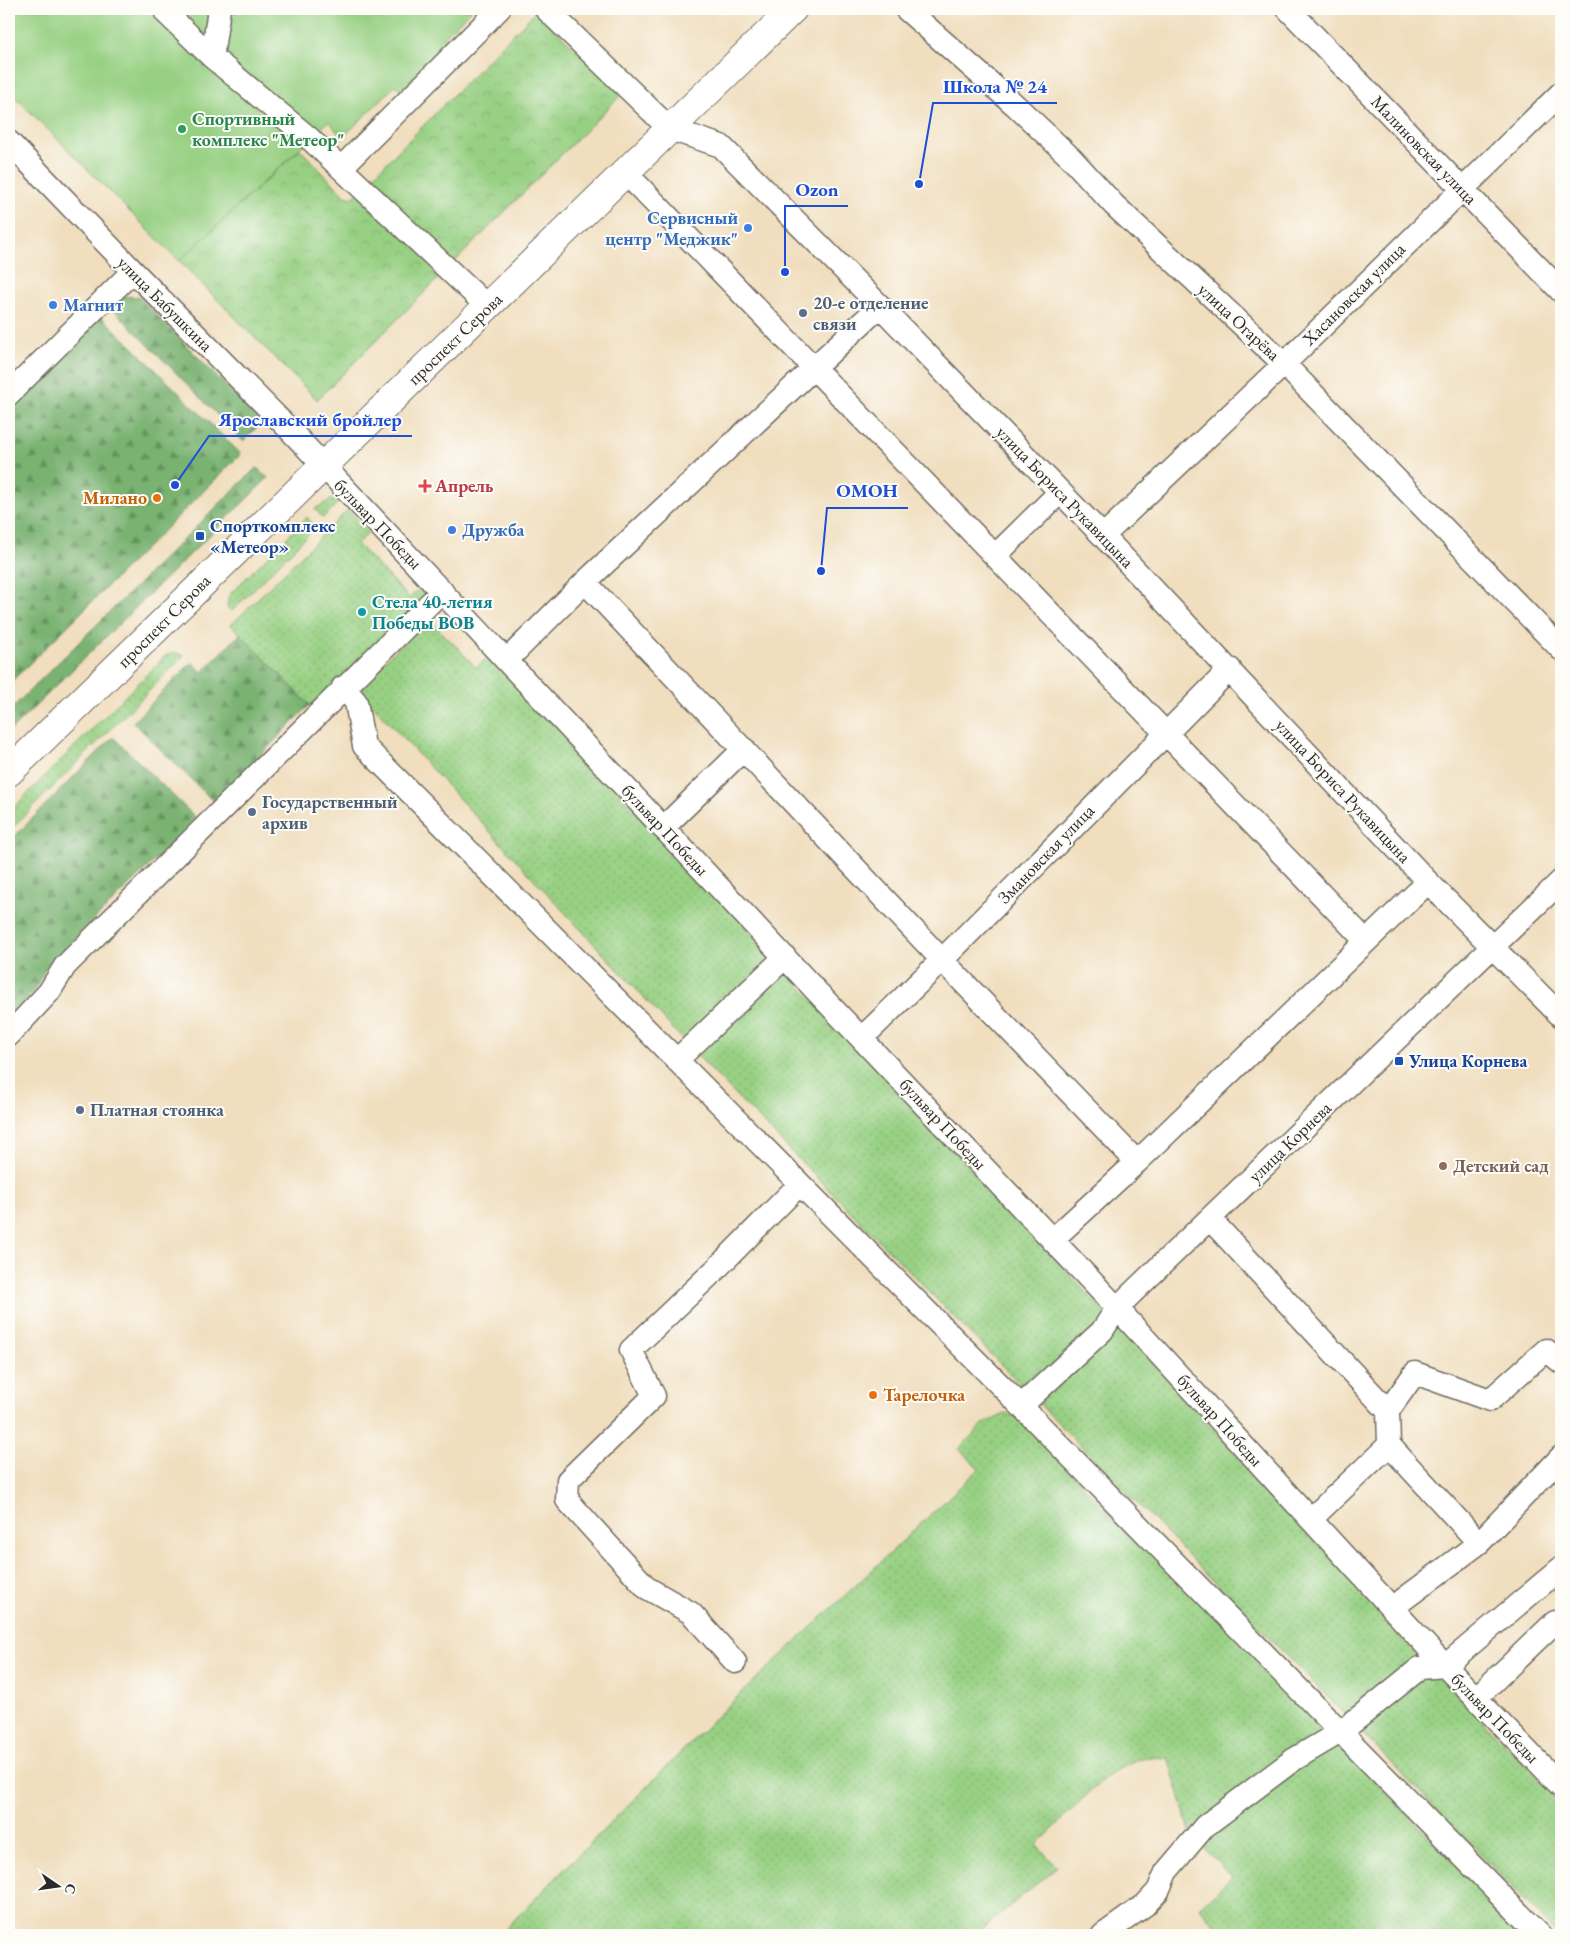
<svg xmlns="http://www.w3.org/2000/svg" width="1570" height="1944" font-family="'EB Garamond',serif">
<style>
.grass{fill:url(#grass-dots);stroke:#617e57}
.forest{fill:url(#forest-firs);stroke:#526e4e}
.park{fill:url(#park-crowns);stroke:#617e57}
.pitch{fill:#97d083;stroke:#617e57}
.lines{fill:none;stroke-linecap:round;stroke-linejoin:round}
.minor-casing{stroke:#706a5e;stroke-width:25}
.major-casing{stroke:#706a5e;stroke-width:30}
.minor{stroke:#fff;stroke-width:22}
.major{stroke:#fff;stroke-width:28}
.leisure-dot{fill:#2e9e5b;stroke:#fdfcf7;stroke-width:2}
.shop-dot{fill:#3f7fe0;stroke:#fdfcf7;stroke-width:2}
.service-dot{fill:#5c6f8a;stroke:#fdfcf7;stroke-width:2}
.health-dot{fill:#e0444e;stroke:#fdfcf7;stroke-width:2}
.food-dot{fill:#e8710a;stroke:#fdfcf7;stroke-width:2}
.transit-dot{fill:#1a4fb4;stroke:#fdfcf7;stroke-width:2}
.culture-dot{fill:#0f9aa8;stroke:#fdfcf7;stroke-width:2}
.education-dot{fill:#8d6e63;stroke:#fdfcf7;stroke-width:2}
.labels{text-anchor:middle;stroke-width:4;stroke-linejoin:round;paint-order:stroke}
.leisure-label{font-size:18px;font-weight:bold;fill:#27864d;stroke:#fdfcf7;text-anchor:start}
.street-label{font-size:18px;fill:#2b2b2b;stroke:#fdfcf7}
.shop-label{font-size:18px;font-weight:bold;fill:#366cbe;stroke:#fdfcf7;text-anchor:start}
.service-label{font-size:18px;font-weight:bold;fill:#4e5e75;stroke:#fdfcf7;text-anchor:start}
.health-label{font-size:18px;font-weight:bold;fill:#be3a42;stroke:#fdfcf7;text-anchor:start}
.food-label{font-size:18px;font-weight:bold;fill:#c56008;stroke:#fdfcf7;text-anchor:end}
.transit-label{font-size:18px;font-weight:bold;fill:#164399;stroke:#fdfcf7;text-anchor:start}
.culture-label{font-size:18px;font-weight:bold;fill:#0d838f;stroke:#fdfcf7;text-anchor:start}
.education-label{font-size:18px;font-weight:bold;fill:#785e54;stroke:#fdfcf7;text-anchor:start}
.leader{fill:none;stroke:#1d4ed8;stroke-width:2}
.callout-dot{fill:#1d4ed8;stroke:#fdfcf7;stroke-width:2}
.callout-label{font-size:19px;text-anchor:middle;font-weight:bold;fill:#1d4ed8;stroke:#fdfcf7;stroke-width:4;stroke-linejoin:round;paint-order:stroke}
</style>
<defs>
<pattern id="grass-dots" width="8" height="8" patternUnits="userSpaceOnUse" patternTransform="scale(1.25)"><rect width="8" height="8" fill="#97d083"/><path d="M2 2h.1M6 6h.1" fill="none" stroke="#82b371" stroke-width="1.8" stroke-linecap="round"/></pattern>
<pattern id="forest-firs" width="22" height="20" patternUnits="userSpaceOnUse" patternTransform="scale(1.25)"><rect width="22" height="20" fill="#79b271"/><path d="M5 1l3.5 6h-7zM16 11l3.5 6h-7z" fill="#63915d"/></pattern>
<pattern id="park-crowns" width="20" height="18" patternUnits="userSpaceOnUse" patternTransform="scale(1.25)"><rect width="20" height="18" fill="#97d083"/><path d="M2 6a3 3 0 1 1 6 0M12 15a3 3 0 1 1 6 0" fill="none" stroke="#82b371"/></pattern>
</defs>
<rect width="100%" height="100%" fill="#fdfcf7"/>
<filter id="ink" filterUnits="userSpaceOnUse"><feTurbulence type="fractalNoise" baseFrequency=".02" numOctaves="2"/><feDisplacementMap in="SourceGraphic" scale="10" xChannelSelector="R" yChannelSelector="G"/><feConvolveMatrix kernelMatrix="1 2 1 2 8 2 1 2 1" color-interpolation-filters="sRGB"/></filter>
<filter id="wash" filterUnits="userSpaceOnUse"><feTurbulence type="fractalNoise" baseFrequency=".0096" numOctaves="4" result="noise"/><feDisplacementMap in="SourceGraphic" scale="20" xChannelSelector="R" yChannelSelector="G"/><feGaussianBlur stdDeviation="1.12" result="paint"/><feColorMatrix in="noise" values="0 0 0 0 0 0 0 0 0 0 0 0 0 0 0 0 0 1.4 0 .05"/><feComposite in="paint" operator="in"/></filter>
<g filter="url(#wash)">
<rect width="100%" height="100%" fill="#f0debe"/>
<path class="grass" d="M 330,500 L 340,501 L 323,518 L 315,509 Z
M 348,510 L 369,532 L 357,544 L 409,598 L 422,586 L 429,594 L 313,708 L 231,625 Z
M 307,517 L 316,527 L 232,611 L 227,607 L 229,595 Z
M 428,620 L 457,647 L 476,668 L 490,655 L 1138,1347 L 1442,1678 L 1561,1803 L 1561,1935 L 1558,1935 L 1355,1725 L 712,1071 L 363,695 L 364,680 Z
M 171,653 L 178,653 L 184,656 L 9,831 L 9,812 L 164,657 Z
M 1005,1414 L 1014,1416 L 1020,1420 L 1144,1549 L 1148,1545 L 1330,1731 L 1191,1834 L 1168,1758 C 1160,1758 1149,1756 1141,1758 C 1103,1771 1066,1817 1037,1845 L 1057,1867 L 975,1935 L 499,1935 L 714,1719 L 979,1469 L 959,1449 L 983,1424 Z
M 1338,1742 L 1526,1935 L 1223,1935 L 1200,1907 L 1232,1877 L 1198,1842 L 1209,1830 Z"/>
<path class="forest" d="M 123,296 L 139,297 L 262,423 L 243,441 L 110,306 Z
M 101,316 L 241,454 L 9,684 L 9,406 Z
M 257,467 L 268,478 L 9,732 L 9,711 Z
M 240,634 L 310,705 L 214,802 L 133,722 L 192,662 L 202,672 Z
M 113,737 L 197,819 L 46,967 L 35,990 L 9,1020 L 9,842 Z"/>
<path class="park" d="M 536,11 L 622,94 L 317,400 L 179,261 L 300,149 L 344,195 L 352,198 Z"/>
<path class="pitch" d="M 9,9 L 472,9 L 444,37 L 451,45 L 403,92 L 396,85 L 342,138 L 329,121 L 179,261 L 9,91 Z"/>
</g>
<g filter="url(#ink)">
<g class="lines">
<g class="minor-casing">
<path id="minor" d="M 165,9 L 166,13 L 212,57 L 309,138 L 488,307
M 546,9 L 670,129 L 721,146 L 880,306 L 1103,536 L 1428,882 L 1561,1016
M 906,9 L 1015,105 L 1071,158 L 1114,205 L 1284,364 L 1561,649
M 1288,9 L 1561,291
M 212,57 L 219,9
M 9,142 L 133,271 L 290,430 L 821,996 L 1117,1308 L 1445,1666 L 1561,1786
M 341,168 L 499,9
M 625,172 L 1366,941
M 9,394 L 133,271
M 1103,536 L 1284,364 L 1561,93
M 995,556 L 1060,492
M 585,582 L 942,960 L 1137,1162
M 507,660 L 585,582 L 880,306
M 343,687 L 356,702 L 364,746 L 1021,1406 L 1540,1935
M 663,828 L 744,749
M 9,1035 L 49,992 L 65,966 L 442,591
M 862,1038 L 942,960 L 1230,669
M 677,1060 L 785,957
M 1210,1219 L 1388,1411 L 1389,1445 L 1311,1519
M 1052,1240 L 1137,1162 L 1428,882
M 1021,1406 L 1102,1331 L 1117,1308 L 1130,1295 L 1561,881
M 1388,1411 L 1415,1373 L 1490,1400 L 1546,1350 L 1561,1362
M 1389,1445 L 1479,1543
M 1392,1608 L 1479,1543 L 1561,1457
M 735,1662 L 691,1613 L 647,1588 L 567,1500 L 568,1480 L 654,1396 L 631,1350 L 716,1269 L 800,1184
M 1476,1698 L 1555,1622 L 1561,1621
M 1103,1935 L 1145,1905 L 1158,1891 L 1166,1872 L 1205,1826 L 1293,1760 L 1342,1731 L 1420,1668 L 1445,1666 L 1561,1568"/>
</g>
<g class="major-casing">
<path id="major" d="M 9,772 L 793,9"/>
</g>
<use href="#minor" class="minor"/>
<use href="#major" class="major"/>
</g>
</g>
<circle class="leisure-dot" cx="182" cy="129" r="5"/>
<g class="shop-dot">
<circle cx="748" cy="228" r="5"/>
<circle cx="53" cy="305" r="5"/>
<circle cx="452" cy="530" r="5"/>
</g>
<g class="service-dot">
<circle cx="803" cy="313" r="5"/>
<circle cx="252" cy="812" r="5"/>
<circle cx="80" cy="1110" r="5"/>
</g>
<path class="health-dot" d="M422.5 478.5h5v5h5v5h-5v5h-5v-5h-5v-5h5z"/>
<g class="food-dot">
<circle cx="157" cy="498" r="5"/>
<circle cx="873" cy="1395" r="5"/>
</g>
<g class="transit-dot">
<rect x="195" y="531" width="10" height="10" rx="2.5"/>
<rect x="1394" y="1056" width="10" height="10" rx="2.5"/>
</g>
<circle class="culture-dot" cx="362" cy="612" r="5"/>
<circle class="education-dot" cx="1443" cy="1166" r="5"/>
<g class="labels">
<g class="leisure-label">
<text x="192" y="125">Спортивный<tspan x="192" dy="21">комплекс "Метеор"</tspan></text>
</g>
<g class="street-label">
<text transform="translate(1424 150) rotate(46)" y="6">Малиновская улица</text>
<text transform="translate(1354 294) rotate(-45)" y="6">Хасановская улица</text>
<text transform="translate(165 304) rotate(45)" y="6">улица Бабушкина</text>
<text transform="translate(1239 322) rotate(43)" y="6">улица Огарёва</text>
<text transform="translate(455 339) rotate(-44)" y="6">проспект Серова</text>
<text transform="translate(1065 497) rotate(46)" y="6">улица Бориса Рукавицына</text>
<text transform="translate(378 524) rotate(46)" y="6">бульвар Победы</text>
<text transform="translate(164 621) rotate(-45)" y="6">проспект Серова</text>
<text transform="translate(1343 791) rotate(47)" y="6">улица Бориса Рукавицына</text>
<text transform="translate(665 830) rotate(47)" y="6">бульвар Победы</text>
<text transform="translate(1046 854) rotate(-46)" y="6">Змановская улица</text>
<text transform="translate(943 1124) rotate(47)" y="6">бульвар Победы</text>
<text transform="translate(1290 1142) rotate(-44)" y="6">улица Корнева</text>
<text transform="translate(1220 1420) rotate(48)" y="6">бульвар Победы</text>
<text transform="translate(1495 1718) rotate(46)" y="6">бульвар Победы</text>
</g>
<g class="shop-label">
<text x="738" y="224" text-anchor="end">Сервисный<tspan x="738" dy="21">центр "Меджик"</tspan></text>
<text x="63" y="311">Магнит</text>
<text x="462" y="536">Дружба</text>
</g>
<g class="service-label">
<text x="813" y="309">20-е отделение<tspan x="813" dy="21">связи</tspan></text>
<text x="262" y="808">Государственный<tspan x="262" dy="21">архив</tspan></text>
<text x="90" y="1116">Платная стоянка</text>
</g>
<g class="health-label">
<text x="435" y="492">Апрель</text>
</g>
<g class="food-label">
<text x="147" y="504">Милано</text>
<text x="883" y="1401" text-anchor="start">Тарелочка</text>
</g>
<g class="transit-label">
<text x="210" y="532">Спорткомплекс<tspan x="210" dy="21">«Метеор»</tspan></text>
<text x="1409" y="1067">Улица Корнева</text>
</g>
<g class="culture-label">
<text x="372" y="608">Стела 40-летия<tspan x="372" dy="21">Победы ВОВ</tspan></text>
</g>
<g class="education-label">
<text x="1453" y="1172">Детский сад</text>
</g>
</g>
<path class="leader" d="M919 184L933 103H1057M785 272L785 206H848M175 485L209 436H412M821 571L827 508H908"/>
<g class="callout-dot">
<circle cx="919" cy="184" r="5"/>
<circle cx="785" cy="272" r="5"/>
<circle cx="175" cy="485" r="5"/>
<circle cx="821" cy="571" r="5"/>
</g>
<g class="callout-label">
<text x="995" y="93">Школа № 24</text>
<text x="817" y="196">Ozon</text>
<text x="310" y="426">Ярославский бройлер</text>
<text x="867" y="497">ОМОН</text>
</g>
<rect width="1570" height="1944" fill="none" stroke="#fdfcf7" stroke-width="30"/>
<g transform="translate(58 1886) rotate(103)" stroke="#fdfcf7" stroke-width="4" paint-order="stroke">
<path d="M0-4L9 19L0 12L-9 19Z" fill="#2b2b2b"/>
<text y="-8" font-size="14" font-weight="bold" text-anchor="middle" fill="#2b2b2b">С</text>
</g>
</svg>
